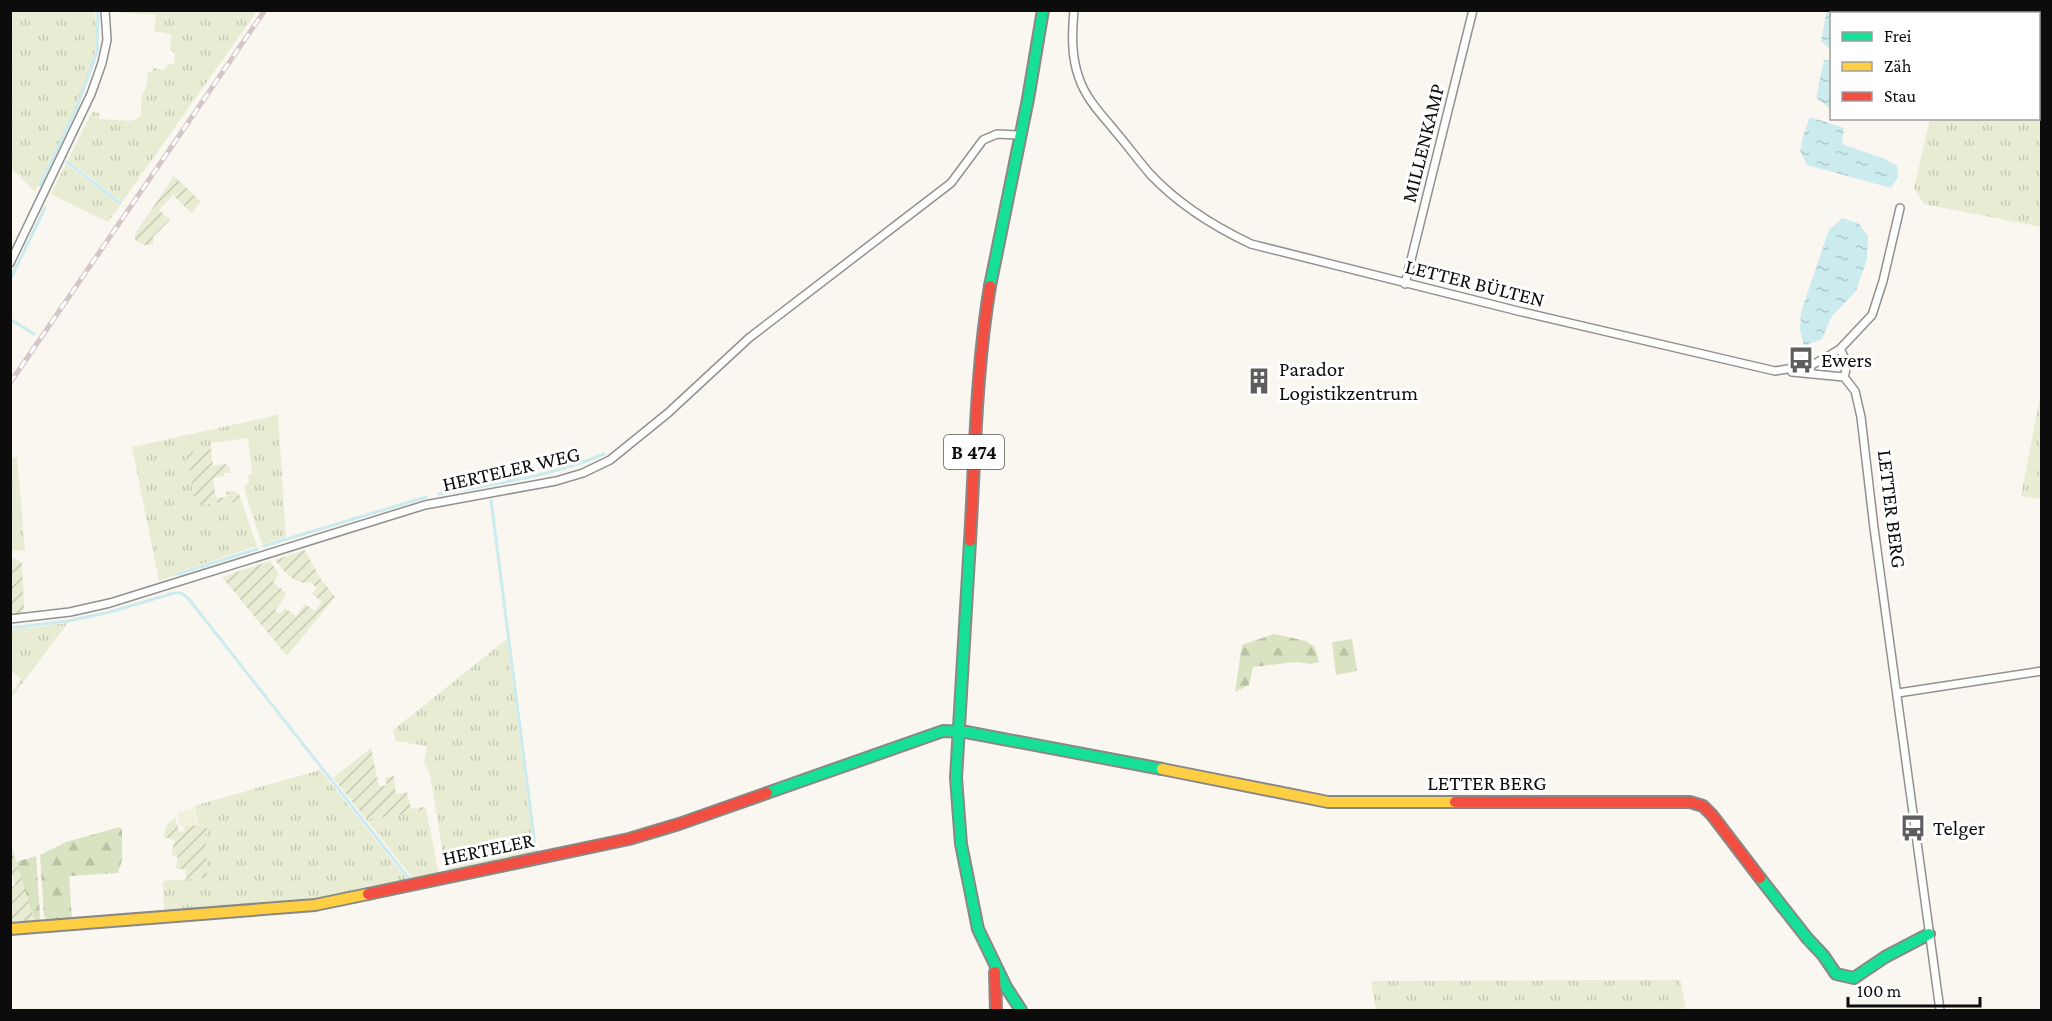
<svg xmlns="http://www.w3.org/2000/svg" width="2052" height="1021" font-family="'Crimson Pro',serif">
<style>
.grass{fill:url(#grass-tufts)}
.forest{fill:url(#forest-firs)}
.garden{fill:url(#garden-furrows)}
.pitch{fill:#f0f0dc}
.water{fill:url(#water-ripples)}
.lines{fill:none;stroke-linecap:round;stroke-linejoin:round}
.stream{stroke:#cbebef;stroke-width:3}
.street-casing{stroke:#93918f;stroke-width:10}
.fast-casing{stroke:#8a8885;stroke-width:14}
.slow-casing{stroke:#8a8885;stroke-width:14}
.jam-casing{stroke:#8a8885;stroke-width:14}
.street{stroke:#fefefd;stroke-width:7}
.fast{stroke:#16e098;stroke-width:10}
.slow{stroke:#ffcf43;stroke-width:10}
.jam{stroke:#f24e42;stroke-width:10}
.rail-casing{stroke:#d5c6c8;stroke-width:5}
.rail{stroke:#fff;stroke-width:3;stroke-dasharray:9;stroke-linecap:butt}
.labels{text-anchor:middle;stroke-width:6;stroke-linejoin:round;paint-order:stroke}
.shield{fill:#fff;stroke:#555;stroke-width:1.5}
.shield-label{font-size:20px;font-weight:bold;fill:#0c0c0c}
.street-label{font-size:21px;fill:#0c0c0c;stroke:#fff}
.poi-label{font-size:21px;fill:#0c0c0c;stroke:#fff;text-anchor:start}
</style>
<defs>
<pattern id="grass-tufts" width="24" height="20" patternUnits="userSpaceOnUse" patternTransform="scale(1.5)"><rect width="24" height="20" fill="#e7ecd3"/><path d="M3 7l-1-3M5 7V3M7 7l1-3M15 17l-1-3M17 17v-4M19 17l1-3" fill="none" stroke="#c5c9b4"/></pattern>
<pattern id="forest-firs" width="22" height="20" patternUnits="userSpaceOnUse" patternTransform="scale(1.5)"><rect width="22" height="20" fill="#dae3c1"/><path d="M5 1l3.5 6h-7zM16 11l3.5 6h-7z" fill="#bac2a5"/></pattern>
<pattern id="garden-furrows" width="10" height="10" patternUnits="userSpaceOnUse" patternTransform="scale(1.5)"><rect width="10" height="10" fill="#e7ecd3"/><path d="M-1 1l2-2M0 10L10 0M9 11l2-2" fill="none" stroke="#c5c9b4"/></pattern>
<pattern id="water-ripples" width="26" height="14" patternUnits="userSpaceOnUse" patternTransform="scale(1.5)"><rect width="26" height="14" fill="#cbebef"/><path d="M2 4q2-2 4 0t4 0M15 11q2-2 4 0t4 0" fill="none" stroke="#adc8cc"/></pattern>
</defs>
<rect width="100%" height="100%" fill="#faf6f0"/>
<path class="grass" d="M 10,11 L 95,11 C 96,21 97,32 96,43 C 92,90 56,148 35,191 L 11,168 Z
M 114,11 L 257,11 L 122,202 L 68,160 L 92,112 L 100,113 L 99,119 L 131,121 L 141,116 L 141,99 L 147,84 L 148,72 L 152,72 L 153,68 L 164,70 L 168,64 L 174,65 L 175,53 L 170,50 L 171,34 L 154,31 L 156,15 L 114,12 Z
M 2039,34 L 2042,35 L 2041,227 L 1924,204 L 1914,188 L 1930,119 L 2038,118 Z
M 66,164 L 120,205 L 108,222 L 51,194 Z
M 2041,392 L 2042,499 L 2041,499 L 2021,496 Z
M 278,415 L 286,537 L 263,544 L 260,538 L 244,488 L 249,482 L 248,475 L 252,474 L 248,438 L 211,443 L 211,449 L 187,453 L 195,506 L 228,501 L 243,506 L 257,546 L 175,573 L 176,575 L 159,581 L 132,447 Z
M 17,457 L 25,550 L 11,551 L 11,458 Z
M 68,623 L 11,698 L 11,693 L 21,679 L 11,670 L 11,630 Z
M 507,639 L 535,854 L 449,873 L 445,866 L 430,774 L 424,763 L 427,746 L 396,741 L 393,730 Z
M 320,770 L 408,881 L 316,900 L 167,912 L 164,908 L 163,881 L 206,878 L 205,834 L 208,829 L 198,825 L 194,806 Z
M 426,809 L 439,875 L 414,880 L 366,819 L 402,815 Z
M 1680,980 L 1686,1010 L 1376,1010 L 1371,981 Z"/>
<path class="forest" d="M 1274,634 L 1306,641 L 1315,647 L 1319,662 L 1311,664 L 1296,662 L 1253,667 L 1249,685 L 1235,692 L 1242,645 Z
M 1352,639 L 1357,671 L 1336,675 L 1332,642 Z
M 120,827 L 122,830 L 122,860 L 118,873 L 69,876 L 72,920 L 49,922 L 44,916 L 40,855 L 66,842 Z
M 36,856 L 40,917 L 39,921 L 35,923 L 16,862 Z"/>
<path class="garden" d="M 174,176 L 201,202 L 191,213 L 173,195 L 159,210 L 170,220 L 153,237 L 153,244 C 147,247 140,244 135,240 L 135,234 Z
M 211,449 L 213,466 L 225,464 L 230,468 L 230,473 L 224,473 L 224,476 L 213,478 L 216,498 L 227,497 L 226,492 L 234,491 L 239,494 L 243,506 L 228,501 L 195,506 L 187,453 Z
M 305,550 L 320,578 L 335,597 L 287,656 L 222,577 L 270,561 L 279,574 L 273,582 L 287,594 L 275,610 L 280,614 L 285,608 L 296,616 L 305,604 L 315,611 L 322,602 L 312,594 L 317,588 L 310,582 C 295,586 283,570 275,560 Z
M 11,559 L 16,559 L 22,563 L 24,608 L 23,613 L 11,614 Z
M 371,748 L 379,787 L 387,785 L 385,778 L 394,776 L 396,794 L 407,792 L 411,809 L 425,807 L 426,809 L 402,815 L 366,819 L 333,778 Z
M 175,817 L 179,832 L 185,831 L 184,826 L 198,825 L 209,829 L 205,834 L 207,878 L 186,879 L 186,870 L 176,868 L 178,857 L 171,855 L 175,840 L 164,837 L 166,826 Z
M 12,848 L 35,923 L 11,925 L 10,887 L 15,886 L 11,870 L 11,849 Z"/>
<path class="pitch" d="M 193,808 L 197,825 L 180,827 L 178,812 Z"/>
<path class="water" d="M 1827,10 L 1859,11 L 1859,13 L 1832,14 L 1831,50 L 1821,41 Z
M 1824,60 L 1831,60 L 1831,109 L 1816,98 Z
M 1810,117 L 1844,128 L 1842,144 L 1885,159 L 1897,166 L 1898,177 L 1891,188 L 1807,165 L 1800,151 L 1803,136 Z
M 1842,218 L 1858,223 L 1868,236 L 1867,259 L 1856,291 L 1832,316 L 1822,339 L 1804,346 L 1800,329 L 1801,312 L 1829,230 Z"/>
<g class="lines">
<path class="stream" d="M 67,162 L 120,203
M 40,185 L 77,107 L 97,52 L 98,10
M 10,280 L 45,208
M 10,319 L 34,334
M 439,494 C 495,484 552,476 604,454
M 491,500 L 536,853
M 264,546 L 426,497
M 178,574 L 257,549
M 10,628 L 68,621 L 110,612 L 174,593 L 181,593 L 188,598 L 410,880
M 422,888 L 498,872"/>
<g class="street-casing">
<path id="street" d="M 1074,10 C 1072,34 1071,56 1079,78 C 1086,99 1102,115 1115,131 C 1127,145 1138,160 1150,174 C 1179,205 1213,226 1251,244 L 1522,312 L 1775,371 L 1812,365 L 1830,355 L 1840,349 L 1872,315 L 1883,281 L 1900,208
M 10,263 L 91,94 L 102,63 L 107,40 L 105,10
M 1405,284 L 1473,10
M 1840,349 C 1846,359 1848,366 1844,377
M 1792,372 L 1844,377
M 1844,377 L 1855,391 L 1861,417 L 1874,528 L 1940,1010
M 10,619 L 70,612 L 110,603 L 425,505 L 556,481 L 583,473 L 610,460 L 668,413 L 749,338 L 951,183 L 983,140 L 997,134 L 1020,135
M 1898,693 L 2042,671"/>
</g>
<g class="fast-casing">
<path id="fast" d="M 990,286 L 1028,99 L 1043,10
M 970,541 L 956,778 L 961,844 L 978,929 L 1006,987 L 1021,1010
M 767,793 L 943,731 L 966,732 L 1162,769
M 1760,878 L 1807,938 L 1823,955 L 1836,974 L 1854,978 L 1885,957 L 1929,934"/>
</g>
<g class="slow-casing">
<path id="slow" d="M 1162,769 L 1328,802 L 1455,802
M 10,929 L 315,905 L 368,894"/>
</g>
<g class="jam-casing">
<path id="jam" d="M 970,541 C 975,456 976,370 990,286
M 1455,802 L 1690,802 L 1703,806 L 1712,815 L 1760,878
M 368,894 L 629,839 L 679,824 L 767,793
M 995,972 L 996,1010"/>
</g>
<use href="#street" class="street"/>
<use href="#fast" class="fast"/>
<use href="#slow" class="slow"/>
<use href="#jam" class="jam"/>
<g class="rail-casing">
<path id="rail" d="M 10,383 L 265,10"/>
</g>
<use href="#rail" class="rail"/>
</g>
<defs>
<g id="bus-bare" transform="scale(2.07)"><path d="M-5-6H5V4H4V6H2V4H-2V6H-4V4H-5ZM-3.5-4V0h7V-4ZM-3.5 1.2v1.5H-2V1.2ZM2 1.2v1.5H3.5V1.2Z" fill="#5f5e5c" stroke="#fff" stroke-width="2.5" paint-order="stroke"/></g>
<g id="building-bare" transform="scale(2.07)"><path d="M-4-6H4V6H1V3H-1V6H-4ZM-2.5-4.3h1.7v1.8h-1.7ZM.8-4.3h1.7v1.8H.8ZM-2.5-1h1.7V.8h-1.7ZM.8-1h1.7V.8H.8Z" fill="#5f5e5c" stroke="#fff" stroke-width="2.5" paint-order="stroke"/></g>
</defs>
<g fill-rule="evenodd">
<use href="#bus-bare" x="1801" y="360"/>
<use href="#building-bare" x="1259" y="381"/>
<use href="#bus-bare" x="1913" y="828"/>
</g>
<g class="labels">
<rect class="shield" x="944" y="435" width="60" height="34" rx="4.5"/>
<g class="shield-label">
<text x="974" y="459">B 474</text>
</g>
<g class="street-label">
<text transform="translate(1423 143) rotate(-76)" y="7">MILLENKAMP</text>
<text transform="translate(1475 283) rotate(14)" y="7">LETTER BÜLTEN</text>
<text transform="translate(511 469) rotate(-13)" y="7">HERTELER WEG</text>
<text transform="translate(1892 509) rotate(83)" y="7">LETTER BERG</text>
<text x="1487" y="790">LETTER BERG</text>
<text transform="translate(488 849) rotate(-12)" y="7">HERTELER</text>
</g>
<g class="poi-label">
<text x="1821" y="367">Ewers</text>
<text x="1279" y="376">Parador<tspan x="1279" dy="24">Logistikzentrum</tspan></text>
<text x="1933" y="835">Telger</text>
</g>
</g>
<rect width="2052" height="1021" fill="none" stroke="#0c0c0c" stroke-width="24"/>
<rect x="1830" y="12" width="210" height="108" fill="#ffffff" stroke="#9e9e9e" stroke-width="1.5"/>
<rect x="1842" y="32" width="30" height="9" fill="#16e098" stroke="#9e9e9e" stroke-width="1.5"/>
<text x="1884" y="42" font-size="18" fill="#0c0c0c">Frei</text>
<rect x="1842" y="62" width="30" height="9" fill="#ffcf43" stroke="#9e9e9e" stroke-width="1.5"/>
<text x="1884" y="72" font-size="18" fill="#0c0c0c">Zäh</text>
<rect x="1842" y="92" width="30" height="9" fill="#f24e42" stroke="#9e9e9e" stroke-width="1.5"/>
<text x="1884" y="102" font-size="18" fill="#0c0c0c">Stau</text>
<path d="M1848 997v9h132v-9" fill="none" stroke="#0c0c0c" stroke-width="3"/>
<text x="1857" y="997" font-size="18" fill="#0c0c0c" stroke="#ffffff" stroke-width="4.5" paint-order="stroke">100 m</text>
</svg>
